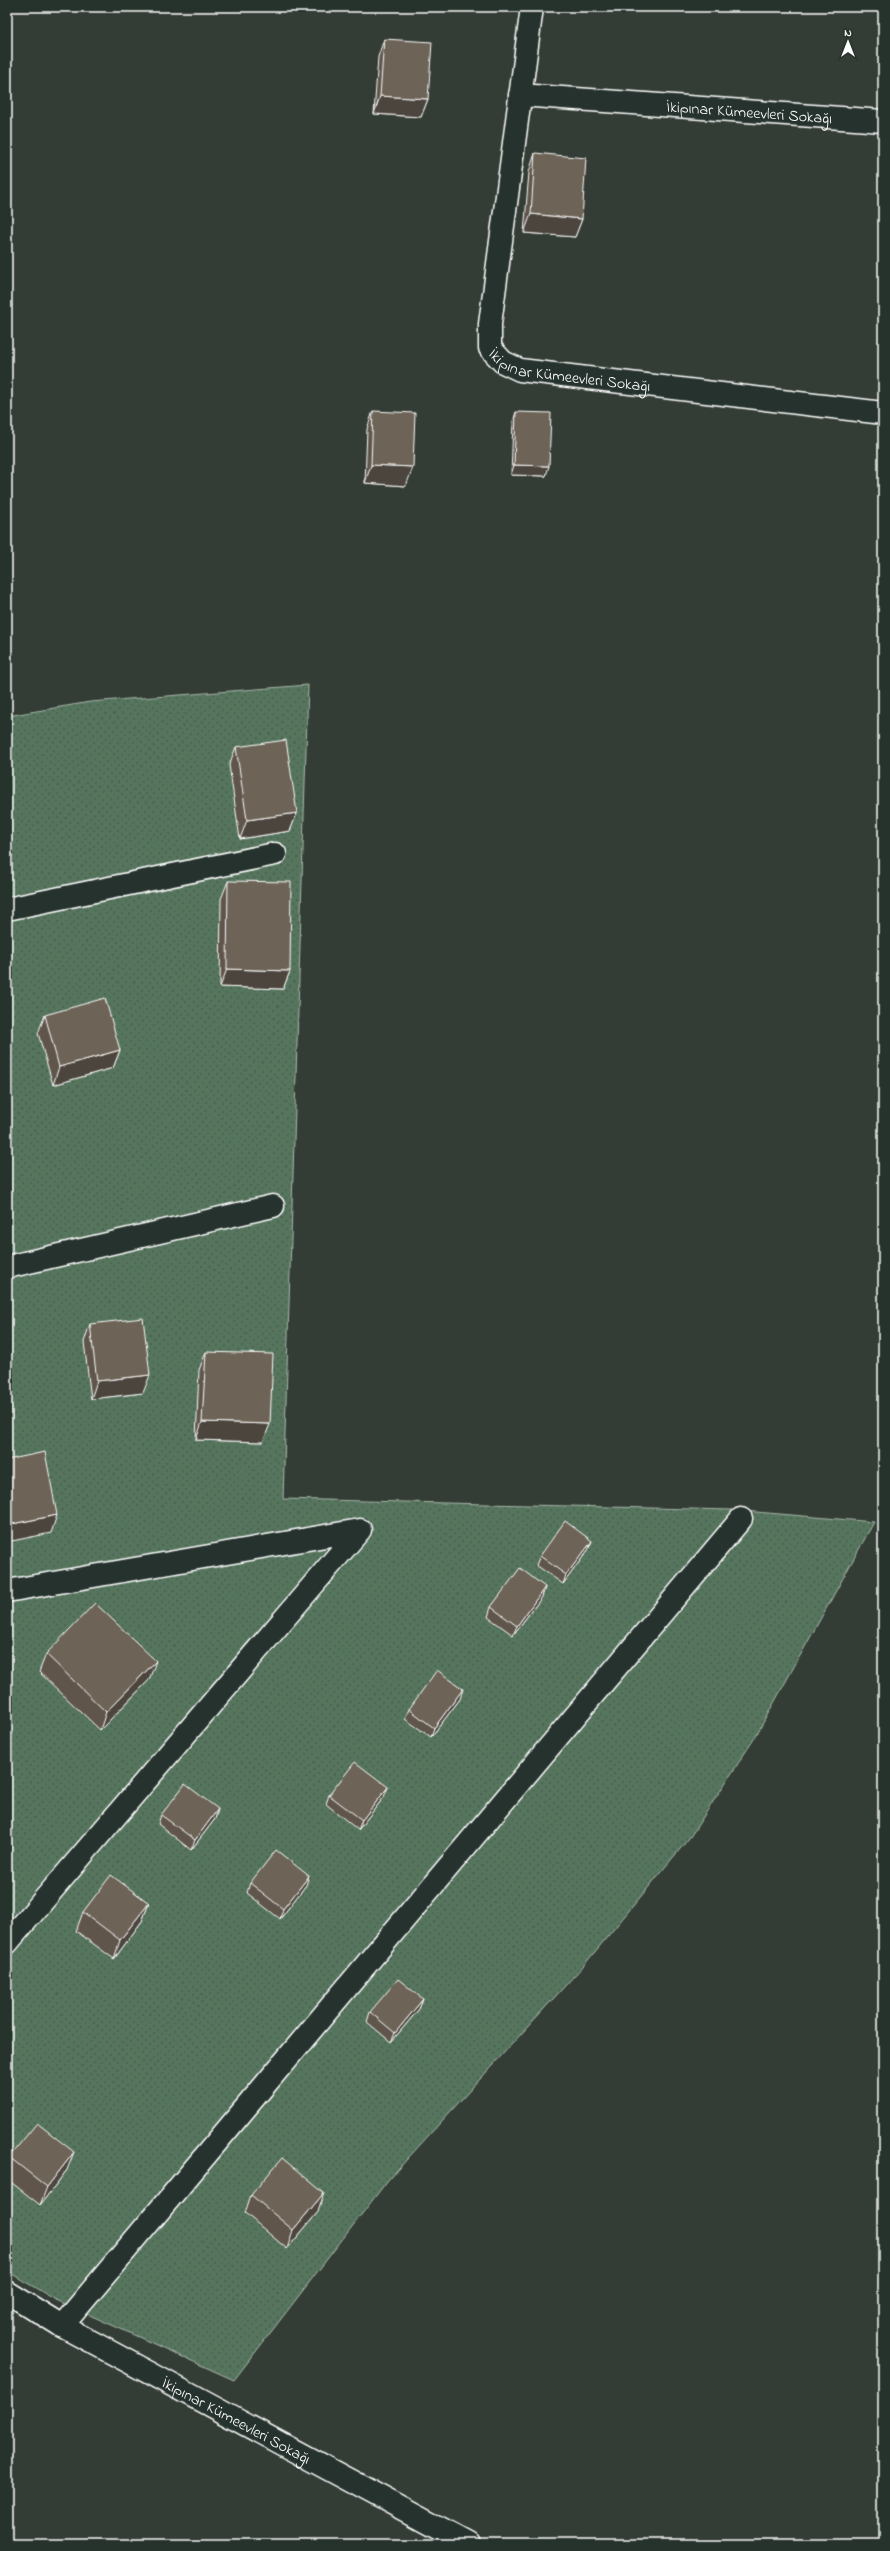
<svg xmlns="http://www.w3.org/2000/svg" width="890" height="2551" font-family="'Indie Flower',sans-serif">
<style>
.green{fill:url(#green-dots);stroke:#aabaae}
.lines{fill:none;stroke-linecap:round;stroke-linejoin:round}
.minor-casing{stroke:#fff;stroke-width:25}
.minor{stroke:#26332d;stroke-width:22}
.wall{fill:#5e554b;stroke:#fff}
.shaded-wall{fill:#4c453d;stroke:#fff}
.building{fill:#6d6357;stroke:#fff}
.labels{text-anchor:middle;stroke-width:4;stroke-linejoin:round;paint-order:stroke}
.street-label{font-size:16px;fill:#fff;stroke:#26332d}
</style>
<defs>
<pattern id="green-dots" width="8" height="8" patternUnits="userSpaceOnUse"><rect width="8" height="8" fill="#55745d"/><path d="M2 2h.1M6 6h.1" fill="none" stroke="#4f5a52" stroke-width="1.8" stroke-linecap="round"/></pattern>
</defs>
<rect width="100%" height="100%" fill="#343d35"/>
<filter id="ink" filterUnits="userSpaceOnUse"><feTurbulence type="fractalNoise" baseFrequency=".025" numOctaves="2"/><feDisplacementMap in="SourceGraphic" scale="8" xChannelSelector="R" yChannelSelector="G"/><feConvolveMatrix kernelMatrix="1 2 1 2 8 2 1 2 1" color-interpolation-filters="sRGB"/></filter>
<g filter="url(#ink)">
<path class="green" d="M 308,685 L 283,1499 L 732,1510 L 874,1522 L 754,1739 L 690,1837 L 584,1965 L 388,2180 L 234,2380 L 54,2299 L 7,2271 L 7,716 L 90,702 Z"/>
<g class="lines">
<g class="minor-casing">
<g id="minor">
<path id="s1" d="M 532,7 L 490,324 L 490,348 L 503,362 L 520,370 L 883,413"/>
<path id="s2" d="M 520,95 L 883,121"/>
<path d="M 7,909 L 275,854"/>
<path d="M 7,1267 L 273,1206"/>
<path d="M 7,1591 L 360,1530 L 7,1943"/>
<path id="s3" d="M 7,2292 L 62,2326 L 468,2544"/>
<path d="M 62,2326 L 741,1519"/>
</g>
</g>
<use href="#minor" class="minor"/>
</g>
<path class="wall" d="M 384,39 L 428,99 L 421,117 L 374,114 L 378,57 Z
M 535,153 L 582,219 L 575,237 L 524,233 L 529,172 Z
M 373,411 L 406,486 L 365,483 L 367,429 Z
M 516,412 L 546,476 L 511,475 L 513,421 Z
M 236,747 L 297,813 L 290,831 L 240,839 L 229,765 Z
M 228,881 L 290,971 L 283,989 L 220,987 L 221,899 Z
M 45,1015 L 120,1050 L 113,1068 L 53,1085 L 38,1033 Z
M 90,1324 L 143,1393 L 91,1399 L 84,1342 Z
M 206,1352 L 263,1442 L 196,1440 L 199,1370 Z
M 588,1550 L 563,1584 L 536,1565 L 540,1556 Z
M 545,1587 L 542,1597 L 513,1635 L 488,1617 L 491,1607 Z
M 46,1654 L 149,1680 L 100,1730 L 39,1672 Z
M 460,1699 L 431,1737 L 405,1719 L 409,1709 Z
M 329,1795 L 384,1797 L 358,1830 L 326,1804 Z
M 218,1809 L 215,1819 L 191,1850 L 158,1824 L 161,1815 Z
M 250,1883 L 306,1885 L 280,1919 L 247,1893 Z
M 149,1903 L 142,1921 L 114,1959 L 76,1931 L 83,1912 Z
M 423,1999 L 419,2009 L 391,2042 L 367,2022 L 370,2012 Z
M 9,2157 L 67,2170 L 40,2205 L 7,2179 L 7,2164 Z
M 251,2195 L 318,2212 L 287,2249 L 245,2213 Z"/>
<path class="shaded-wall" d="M 380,96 L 428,99 L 421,117 L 374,114 Z
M 531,214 L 582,219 L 575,237 L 524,233 Z
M 371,465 L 413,467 L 406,486 L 365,483 Z
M 514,465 L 549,466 L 546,476 L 511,475 Z
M 297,813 L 290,831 L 240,839 L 247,820 Z
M 227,969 L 290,971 L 283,989 L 220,987 Z
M 120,1050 L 113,1068 L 53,1085 L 59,1067 Z
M 150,1375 L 143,1393 L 91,1399 L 97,1381 Z
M 202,1422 L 270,1424 L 263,1442 L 196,1440 Z
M 57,1515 L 51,1533 L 7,1542 L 7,1525 Z
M 592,1541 L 588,1550 L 563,1584 L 566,1575 Z
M 545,1587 L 542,1597 L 513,1635 L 517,1626 Z
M 156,1661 L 149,1680 L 100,1730 L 106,1712 Z
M 463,1689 L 460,1699 L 431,1737 L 434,1728 Z
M 388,1787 L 384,1797 L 358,1830 L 362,1820 Z
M 218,1809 L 215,1819 L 191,1850 L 195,1840 Z
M 309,1876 L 306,1885 L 280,1919 L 283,1909 Z
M 149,1903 L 142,1921 L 114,1959 L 120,1940 Z
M 423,1999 L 419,2009 L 391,2042 L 395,2033 Z
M 74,2152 L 67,2170 L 40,2205 L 47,2187 Z
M 324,2193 L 318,2212 L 287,2249 L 293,2230 Z"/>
<path class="building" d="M 384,39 L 432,42 L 428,99 L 380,96 Z
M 535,153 L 586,158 L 582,219 L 531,214 Z
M 373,411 L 415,413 L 413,467 L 371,465 Z
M 516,412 L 551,413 L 549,466 L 514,465 Z
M 286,740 L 297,813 L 247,820 L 236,747 Z
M 228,881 L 291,882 L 290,971 L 227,969 Z
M 105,998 L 120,1050 L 59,1067 L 45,1015 Z
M 143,1318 L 150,1375 L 97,1381 L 90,1324 Z
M 206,1352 L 273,1354 L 270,1424 L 202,1422 Z
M 45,1452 L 57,1515 L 7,1525 L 7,1460 Z
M 565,1521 L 592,1541 L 566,1575 L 540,1556 Z
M 520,1568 L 545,1587 L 517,1626 L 491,1607 Z
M 95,1603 L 156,1661 L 106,1712 L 46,1654 Z
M 437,1670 L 463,1689 L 434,1728 L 409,1709 Z
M 355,1762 L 388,1787 L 362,1820 L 329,1795 Z
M 185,1784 L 218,1809 L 195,1840 L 161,1815 Z
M 276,1850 L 309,1876 L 283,1909 L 250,1883 Z
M 111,1875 L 149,1903 L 120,1940 L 83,1912 Z
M 398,1979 L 423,1999 L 395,2033 L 370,2012 Z
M 37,2123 L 74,2152 L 47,2187 L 9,2157 Z
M 282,2158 L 324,2193 L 293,2230 L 251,2195 Z"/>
</g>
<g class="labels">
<g class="street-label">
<text dy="6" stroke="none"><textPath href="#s2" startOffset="230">İkipınar Kümeevleri Sokağı</textPath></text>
<text dy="6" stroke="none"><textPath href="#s1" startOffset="430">İkipınar Kümeevleri Sokağı</textPath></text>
<text dy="6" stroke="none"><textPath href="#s3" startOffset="263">İkipınar Kümeevleri Sokağı</textPath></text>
</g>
</g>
<rect width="890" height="2551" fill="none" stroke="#26332d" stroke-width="24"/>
<rect x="12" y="12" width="866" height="2527" fill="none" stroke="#fff" stroke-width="1.5" filter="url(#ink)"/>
<g transform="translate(848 42)" stroke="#26332d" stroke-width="3" paint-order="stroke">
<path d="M0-3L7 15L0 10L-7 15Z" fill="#ffffff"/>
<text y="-6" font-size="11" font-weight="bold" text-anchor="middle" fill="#ffffff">N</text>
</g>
</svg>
